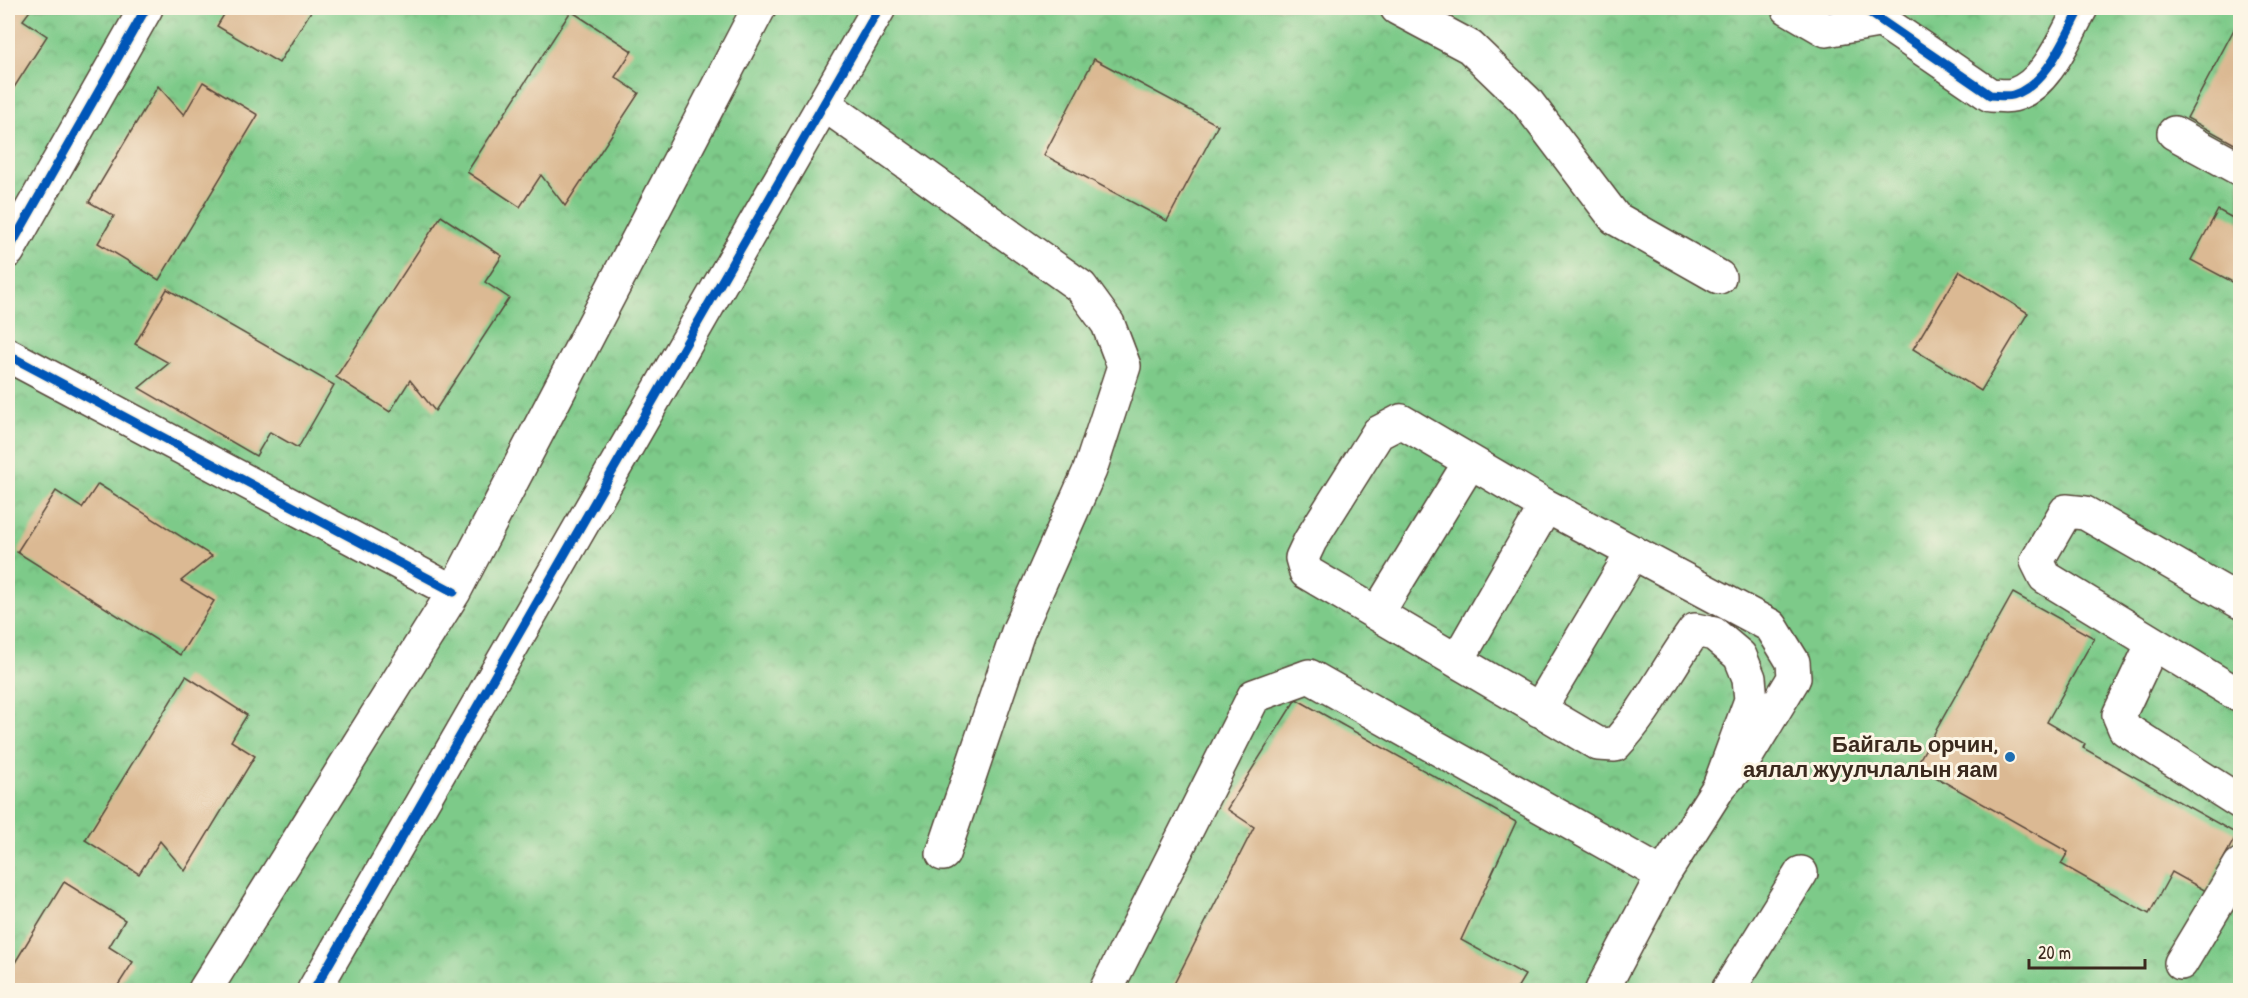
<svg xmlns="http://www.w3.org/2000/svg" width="2248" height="998" font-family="'Patrick Hand',sans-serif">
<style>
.park{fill:url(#park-crowns);stroke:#5c7a54;stroke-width:1.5}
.building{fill:#dbb993}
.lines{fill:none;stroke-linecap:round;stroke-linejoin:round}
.minor-casing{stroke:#574639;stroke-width:36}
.minor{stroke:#fff;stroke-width:33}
.cycleway-casing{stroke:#fcf5e5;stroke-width:13}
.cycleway{stroke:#0057b8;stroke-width:9}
.poi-dot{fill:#1f6fb2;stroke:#fcf5e5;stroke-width:2}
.labels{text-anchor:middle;stroke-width:6;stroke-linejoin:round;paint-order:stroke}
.poi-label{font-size:22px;font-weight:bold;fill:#3b2a1e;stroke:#fcf5e5;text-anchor:end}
</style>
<defs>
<pattern id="park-crowns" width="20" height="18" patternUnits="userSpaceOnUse" patternTransform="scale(1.5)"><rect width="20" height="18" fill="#7dca89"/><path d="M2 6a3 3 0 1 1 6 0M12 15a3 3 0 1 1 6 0" fill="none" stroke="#68a46f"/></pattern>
</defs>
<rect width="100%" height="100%" fill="#fcf5e5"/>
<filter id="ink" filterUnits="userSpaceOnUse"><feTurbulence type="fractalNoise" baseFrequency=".0167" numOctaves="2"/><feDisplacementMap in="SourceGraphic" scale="12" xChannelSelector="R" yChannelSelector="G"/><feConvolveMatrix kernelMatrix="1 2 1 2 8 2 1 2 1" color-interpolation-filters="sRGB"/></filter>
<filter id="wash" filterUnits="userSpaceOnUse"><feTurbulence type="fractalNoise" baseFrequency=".008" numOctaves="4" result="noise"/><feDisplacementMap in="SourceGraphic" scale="24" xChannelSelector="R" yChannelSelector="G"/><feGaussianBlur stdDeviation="1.35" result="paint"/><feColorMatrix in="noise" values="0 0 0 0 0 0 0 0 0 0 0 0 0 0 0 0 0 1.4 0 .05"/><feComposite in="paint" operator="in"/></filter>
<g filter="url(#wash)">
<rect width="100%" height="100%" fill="#f8e8d0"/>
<path class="park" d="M 8,8 L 2240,8 L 2240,990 L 8,990 Z"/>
<g id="blocks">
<path class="building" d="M 8,8 L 32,8 L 23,20 L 47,36 L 8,97 Z
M 228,8 L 313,8 L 279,63 L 217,26 Z
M 571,11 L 632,51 L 615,77 L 639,93 L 565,206 L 541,175 L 520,207 L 467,172 Z
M 2240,18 L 2240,147 L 2187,118 Z
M 1094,59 L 1218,125 L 1167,221 L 1044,155 Z
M 203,82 L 258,115 L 159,280 L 98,243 L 114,216 L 89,202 L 158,86 L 184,115 Z
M 2218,210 L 2240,222 L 2240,286 L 2191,260 Z
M 441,216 L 502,256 L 485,282 L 509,298 L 435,411 L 410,380 L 390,412 L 336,377 Z
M 1960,271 L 2028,313 L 1981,391 L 1913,349 Z
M 167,289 L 334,385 L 298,448 L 270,432 L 256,456 L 139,388 L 169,363 L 135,344 Z
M 98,484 L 212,556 L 181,581 L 214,601 L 180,655 L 17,552 L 56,491 L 82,508 Z
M 2013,593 L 2094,638 L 2047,722 L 2085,744 L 2083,748 L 2237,834 L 2206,891 L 2172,872 L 2149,914 L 2061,864 L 2068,852 L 1916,766 Z
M 186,676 L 247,715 L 231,741 L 255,756 L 185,871 L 160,841 L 139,874 L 85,840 Z
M 1296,699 L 1516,822 L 1461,940 L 1525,975 L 1516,990 L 1171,990 L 1254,827 L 1227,809 Z
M 64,882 L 125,920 L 109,947 L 133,962 L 115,990 L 8,990 L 8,974 Z"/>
</g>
</g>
<g filter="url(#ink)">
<use href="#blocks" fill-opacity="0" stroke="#574639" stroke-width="1.5"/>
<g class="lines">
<g class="minor-casing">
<path id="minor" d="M 1397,8 L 1470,47 L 1527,102 L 1615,218 L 1719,277
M 1788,8 L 1826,30 L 1884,20
M 1863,8 L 1990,95 C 1997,95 2006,97 2013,95 C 2047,85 2065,37 2081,8
M 824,104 L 1081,287 L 1108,324 L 1124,366 L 1090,470 L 1018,632 L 943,854
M 2174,133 L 2240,169
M 8,251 L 146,8
M 8,355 L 454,592
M 2240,602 L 2085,513 L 2066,511 L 2037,561 L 2045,577 L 2240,696
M 1377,614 L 1470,462
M 2153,643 L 2119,715 L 2125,729 L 2240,802
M 1457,661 L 1546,506
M 1539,710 L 1633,552
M 2181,963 L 2240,865
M 205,990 L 454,592 L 759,8
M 314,990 L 879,8
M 1106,990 L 1254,696 L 1309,676 L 1663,875
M 1602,990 L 1663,875 L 1719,787 L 1746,757 L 1794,678 L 1793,662 L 1771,626 L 1546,506 L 1401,421 L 1378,433 L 1310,541 L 1302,558 L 1306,572 L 1598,744 L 1615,745 C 1648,710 1667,668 1695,630 L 1714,634 L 1740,656 L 1749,678 L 1751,700 L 1719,787
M 1728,990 L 1801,873"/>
</g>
<use href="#minor" class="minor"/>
<g class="cycleway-casing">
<path id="cycleway" d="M 1863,8 L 1990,95 C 1997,95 2006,97 2013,95 C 2047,85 2065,37 2081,8
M 8,251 L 146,8
M 8,355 L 454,592
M 314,990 L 879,8"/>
</g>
<use href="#cycleway" class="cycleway"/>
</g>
</g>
<circle class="poi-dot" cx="2010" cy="757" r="6"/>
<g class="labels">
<g class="poi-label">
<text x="1998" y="752">Байгаль орчин,<tspan x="1998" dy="25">аялал жуулчлалын яам</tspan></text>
</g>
</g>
<rect width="2248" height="998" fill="none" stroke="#fcf5e5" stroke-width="30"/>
<path d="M2029 959v9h116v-9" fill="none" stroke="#3b2a1e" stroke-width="3"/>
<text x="2038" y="959" font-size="18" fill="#3b2a1e" stroke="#fcf5e5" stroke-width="4.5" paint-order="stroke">20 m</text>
</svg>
